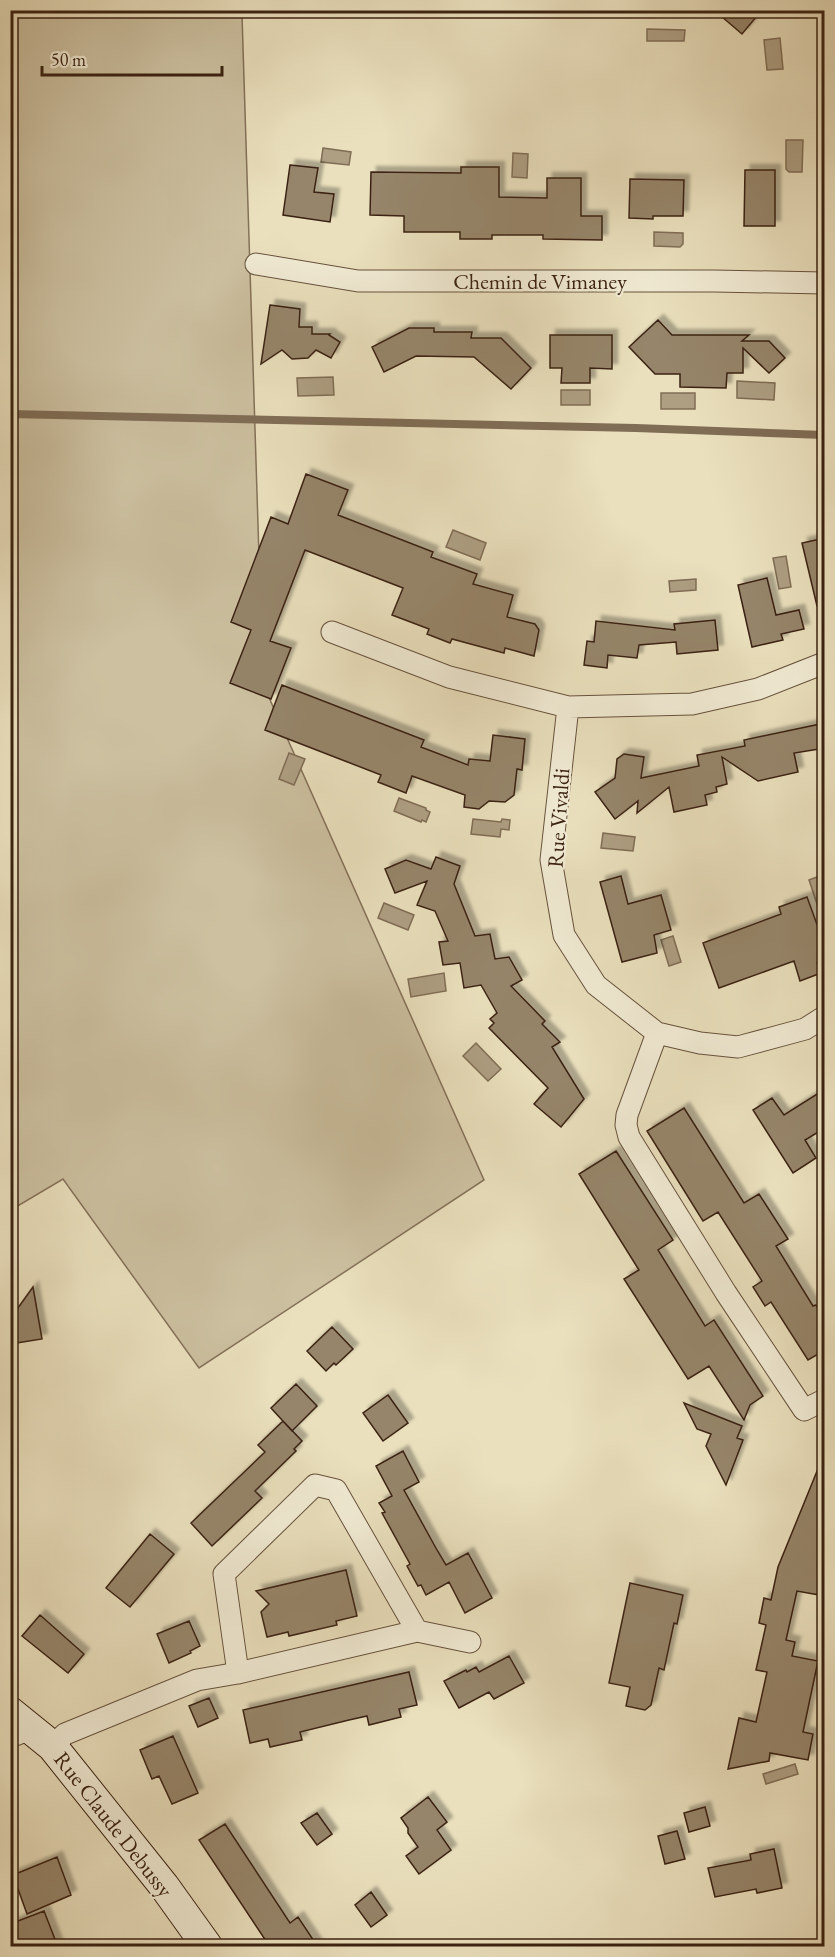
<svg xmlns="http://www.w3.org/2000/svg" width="835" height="1957" font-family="'EB Garamond',serif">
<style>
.green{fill:#ccc0a0;stroke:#847159;stroke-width:1.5}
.water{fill:#ae9f83;stroke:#806d56;stroke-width:1.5}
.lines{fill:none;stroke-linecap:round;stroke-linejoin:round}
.stream{stroke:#806d56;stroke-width:8}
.building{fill:#96856b;stroke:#3b2212;stroke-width:1.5;filter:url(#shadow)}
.street-casing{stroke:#67523d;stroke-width:23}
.secondary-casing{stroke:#3b2212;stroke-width:32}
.street{stroke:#f1ebd4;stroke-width:21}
.secondary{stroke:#f1ebd4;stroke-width:30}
.labels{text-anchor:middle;stroke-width:4.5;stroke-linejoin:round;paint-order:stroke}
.street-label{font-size:22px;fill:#3b2212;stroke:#f1ebd4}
</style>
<defs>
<filter id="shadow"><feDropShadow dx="5.5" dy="-5.5" stdDeviation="1.5" flood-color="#0004"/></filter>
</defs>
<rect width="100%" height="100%" fill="#eae0bd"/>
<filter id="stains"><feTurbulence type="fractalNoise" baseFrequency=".00333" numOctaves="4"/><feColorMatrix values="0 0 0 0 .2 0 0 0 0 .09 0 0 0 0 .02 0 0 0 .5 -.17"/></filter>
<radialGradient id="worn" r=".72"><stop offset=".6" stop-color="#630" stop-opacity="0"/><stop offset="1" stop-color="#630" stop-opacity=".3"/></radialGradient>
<path class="green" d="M 11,11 L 257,11 L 242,15 L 263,684 L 484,1180 L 199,1368 L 63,1179 L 11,1210 Z"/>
<path class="water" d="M 647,29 L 685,30 L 684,41 L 647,41 Z
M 780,38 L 783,69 L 767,70 L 764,40 Z
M 786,140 L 803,140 L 802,172 L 789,172 L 786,169 Z
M 323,148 L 351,152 L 349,165 L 321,162 Z
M 513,153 L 528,154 L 527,178 L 512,177 Z
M 654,232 L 683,233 L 683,244 L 680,247 L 654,246 Z
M 333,377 L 334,395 L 298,396 L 297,378 Z
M 737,381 L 775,383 L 774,400 L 737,398 Z
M 561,390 L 590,390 L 590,405 L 561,405 Z
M 661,393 L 695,393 L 695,409 L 661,409 Z
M 453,530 L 486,543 L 480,560 L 446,547 Z
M 786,556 L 791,587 L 779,589 L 773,558 Z
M 696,579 L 696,590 L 670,592 L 669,581 Z
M 289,753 L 305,759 L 294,785 L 279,779 Z
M 399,798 L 426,808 L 426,810 L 430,812 L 426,822 L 422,820 L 421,822 L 394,811 Z
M 473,819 L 501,822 L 502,819 L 510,820 L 509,830 L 501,829 L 500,837 L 471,834 Z
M 603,833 L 635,837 L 633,851 L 601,848 Z
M 822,875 L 824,882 L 824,908 L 819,910 L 809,880 Z
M 384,903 L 414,915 L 408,930 L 378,918 Z
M 673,936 L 681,962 L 669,966 L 661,940 Z
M 444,973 L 446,991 L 411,997 L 408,979 Z
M 476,1043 L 501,1069 L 488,1081 L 463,1056 Z
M 795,1764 L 798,1774 L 766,1784 L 763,1774 Z"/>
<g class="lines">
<path class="stream" d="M 10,414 L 636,428 L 824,435"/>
</g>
<path class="building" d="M 714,10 L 762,10 L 742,34 Z
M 290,165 L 318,168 L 314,192 L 334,194 L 330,222 L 283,215 Z
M 461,167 L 499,167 L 499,197 L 547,198 L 547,178 L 581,178 L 581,216 L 602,216 L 602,240 L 543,239 L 543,235 L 492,235 L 492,239 L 460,239 L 460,232 L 404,232 L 404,216 L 370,215 L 371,172 L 461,173 Z
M 745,170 L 775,170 L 775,226 L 744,226 Z
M 630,179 L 684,180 L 683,216 L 653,216 L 653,219 L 629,218 Z
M 270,305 L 300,309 L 299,327 L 312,327 L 312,334 L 330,334 L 329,335 L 340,342 L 331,358 L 316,350 L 308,358 L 292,359 L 282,350 L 261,364 Z
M 658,320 L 672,335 L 749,335 L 742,341 L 769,341 L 785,358 L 769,373 L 743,348 L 743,373 L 727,373 L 726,388 L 680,387 L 680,374 L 655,374 L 629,347 Z
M 409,328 L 434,328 L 434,332 L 472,332 L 471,338 L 501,338 L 531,368 L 511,389 L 474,357 L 416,356 L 384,372 L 372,347 Z
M 550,335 L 612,335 L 612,369 L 590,368 L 590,383 L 561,383 L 562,368 L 550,368 Z
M 306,474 L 348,490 L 338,515 L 433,552 L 431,557 L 477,574 L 473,584 L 513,595 L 507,617 L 535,624 L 539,630 L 534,656 L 505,648 L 504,653 L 452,639 L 450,643 L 427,634 L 429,629 L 392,615 L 403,588 L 305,550 L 270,641 L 291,648 L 271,699 L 230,683 L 251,630 L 231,622 L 271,517 L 288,524 Z
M 825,538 L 825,605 L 817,606 L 802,543 Z
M 767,578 L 776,615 L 799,610 L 804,629 L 781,634 L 783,640 L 752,647 L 738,585 Z
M 715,620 L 718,650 L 677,654 L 676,642 L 639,645 L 637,658 L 608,655 L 607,668 L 584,665 L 587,641 L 594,642 L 596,621 L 675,630 L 674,624 Z
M 282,685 L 424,740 L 421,747 L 468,765 L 469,759 L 490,761 L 493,735 L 525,739 L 522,770 L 517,769 L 514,795 L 505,802 L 489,801 L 479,809 L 464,807 L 465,795 L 412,776 L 406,793 L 378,782 L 381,775 L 265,730 Z
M 825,723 L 825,748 L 794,753 L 798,772 L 758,781 L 722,757 L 727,784 L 716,787 L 717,792 L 705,795 L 707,805 L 674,812 L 669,787 L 637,813 L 638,801 L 615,819 L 595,792 L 615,778 L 617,759 L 624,754 L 644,757 L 641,778 L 699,766 L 697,755 L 745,746 L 744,740 Z
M 436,857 L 460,866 L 454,884 L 475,936 L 490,934 L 495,959 L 509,957 L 522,980 L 511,986 L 545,1021 L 542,1024 L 560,1042 L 552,1047 L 584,1099 L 561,1127 L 534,1104 L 548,1088 L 489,1028 L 494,1023 L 490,1019 L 497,1013 L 481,985 L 464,988 L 460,963 L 443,965 L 439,942 L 448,941 L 435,911 L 417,905 L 427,881 L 395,893 L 385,869 L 406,860 L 431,869 Z
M 621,876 L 628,904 L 661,895 L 671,930 L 654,935 L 657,953 L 622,962 L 600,882 Z
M 807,897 L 819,930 L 825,927 L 825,961 L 817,963 L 821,973 L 800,981 L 794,961 L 719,988 L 703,943 L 781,914 L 779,907 Z
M 825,1089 L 825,1128 L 805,1140 L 816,1158 L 793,1173 L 753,1110 L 772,1098 L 784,1115 Z
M 684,1108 L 744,1203 L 759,1194 L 788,1239 L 776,1246 L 813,1306 L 816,1305 L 825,1319 L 825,1350 L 808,1360 L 771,1302 L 765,1306 L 753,1287 L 762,1281 L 718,1212 L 703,1221 L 647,1131 Z
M 616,1151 L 673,1240 L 658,1250 L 705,1326 L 714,1320 L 763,1396 L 750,1405 L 744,1420 L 709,1366 L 688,1379 L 624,1279 L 639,1270 L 579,1174 Z
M 33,1287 L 42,1339 L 10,1344 L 10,1319 Z
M 332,1327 L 353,1349 L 336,1365 L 334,1363 L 326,1371 L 307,1351 Z
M 296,1384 L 317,1406 L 292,1431 L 271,1408 Z
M 388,1395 L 408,1423 L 383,1441 L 363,1413 Z
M 684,1403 L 742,1426 L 737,1438 L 743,1440 L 726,1485 L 706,1446 L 711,1434 L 697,1429 Z
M 283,1421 L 302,1441 L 294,1449 L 296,1451 L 255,1491 L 262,1498 L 212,1546 L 191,1523 L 265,1452 L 258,1445 Z
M 403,1451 L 419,1482 L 404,1490 L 437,1550 L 446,1565 L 468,1553 L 492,1598 L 465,1613 L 449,1582 L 426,1595 L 421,1585 L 418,1586 L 407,1566 L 410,1564 L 382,1513 L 385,1512 L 379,1503 L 392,1496 L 376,1466 Z
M 824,1454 L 825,1596 L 797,1591 L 786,1640 L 795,1642 L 792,1656 L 818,1661 L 803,1732 L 813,1734 L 808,1760 L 770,1753 L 769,1761 L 728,1769 L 739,1718 L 756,1722 L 767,1672 L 756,1670 L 766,1625 L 759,1623 L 764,1598 L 771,1600 L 778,1567 Z
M 150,1534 L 174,1554 L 130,1607 L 106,1588 Z
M 346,1570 L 357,1616 L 336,1621 L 337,1625 L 289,1636 L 288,1632 L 267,1637 L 261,1612 L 269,1604 L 256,1591 Z
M 630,1583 L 683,1595 L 677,1624 L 674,1623 L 664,1670 L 659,1668 L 651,1705 L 645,1710 L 626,1706 L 630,1687 L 609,1683 Z
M 40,1615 L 84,1654 L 68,1673 L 22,1636 Z
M 189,1621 L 200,1646 L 190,1651 L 191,1653 L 169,1663 L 157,1634 Z
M 509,1656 L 524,1683 L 494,1699 L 489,1692 L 459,1708 L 444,1681 L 466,1670 L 467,1672 L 476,1667 L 479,1672 Z
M 409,1672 L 417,1705 L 399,1709 L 401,1717 L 369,1725 L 367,1716 L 349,1720 L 300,1732 L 302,1740 L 270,1747 L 268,1739 L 250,1743 L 243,1710 Z
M 209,1698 L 218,1718 L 198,1727 L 189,1706 Z
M 173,1736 L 198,1793 L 172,1804 L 159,1776 L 152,1779 L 140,1750 Z
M 428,1797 L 447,1822 L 437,1830 L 451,1850 L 419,1874 L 406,1856 L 418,1847 L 408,1833 L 408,1828 L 401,1818 Z
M 705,1807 L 710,1826 L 689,1832 L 684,1813 Z
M 317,1813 L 332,1834 L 317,1845 L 301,1823 Z
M 225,1824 L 290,1923 L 298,1917 L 318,1947 L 270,1947 L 199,1840 Z
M 677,1831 L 685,1859 L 665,1864 L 658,1836 Z
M 774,1849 L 782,1888 L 757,1893 L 756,1889 L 715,1897 L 708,1868 L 751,1860 L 750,1854 Z
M 57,1857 L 71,1895 L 27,1914 L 13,1875 Z
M 371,1892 L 387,1915 L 371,1927 L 355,1905 Z
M 44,1911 L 58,1947 L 10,1947 L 10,1924 Z"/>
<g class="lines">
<g class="street-casing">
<path id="street" d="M 256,264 L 358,281 L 714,281 L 824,283
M 332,632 L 449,677 L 568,707 L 692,704 L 758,689 L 824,663
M 568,707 L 551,860 L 564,935 L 596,985 L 657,1033 L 700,1043 L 738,1047 L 805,1029 L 824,1017
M 657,1033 L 627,1115 L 626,1125 L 629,1137 L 726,1293 L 804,1410 L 824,1400
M 417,1631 L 470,1642
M 10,1737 L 31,1729
M 52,1746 L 65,1734 L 197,1680 L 238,1673 L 417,1631 L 336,1490 L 315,1485 L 224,1574 L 238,1673"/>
</g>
<g class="secondary-casing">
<path id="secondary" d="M 10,1712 L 52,1746 L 164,1886 L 207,1946"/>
</g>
<use href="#street" class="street"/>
<use href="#secondary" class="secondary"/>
</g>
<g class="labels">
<g class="street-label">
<text x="540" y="289">Chemin de Vimaney</text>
<text transform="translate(558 818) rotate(-86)" y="8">Rue Vivaldi</text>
<text transform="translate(114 1824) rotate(52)" y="8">Rue Claude Debussy</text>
</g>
</g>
<rect width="835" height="1957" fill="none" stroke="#eae0bd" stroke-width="36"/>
<rect x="12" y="12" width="811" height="1933" fill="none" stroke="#3b2212" stroke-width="3"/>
<rect x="18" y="18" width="799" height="1921" fill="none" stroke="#3b2212" stroke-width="1.5"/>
<path d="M42 66v9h180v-9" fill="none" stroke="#3b2212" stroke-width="3"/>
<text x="51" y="66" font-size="18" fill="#3b2212" stroke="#f1ebd4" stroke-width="4.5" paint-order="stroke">50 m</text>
<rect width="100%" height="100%" filter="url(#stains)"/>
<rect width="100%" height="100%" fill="url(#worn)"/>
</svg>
